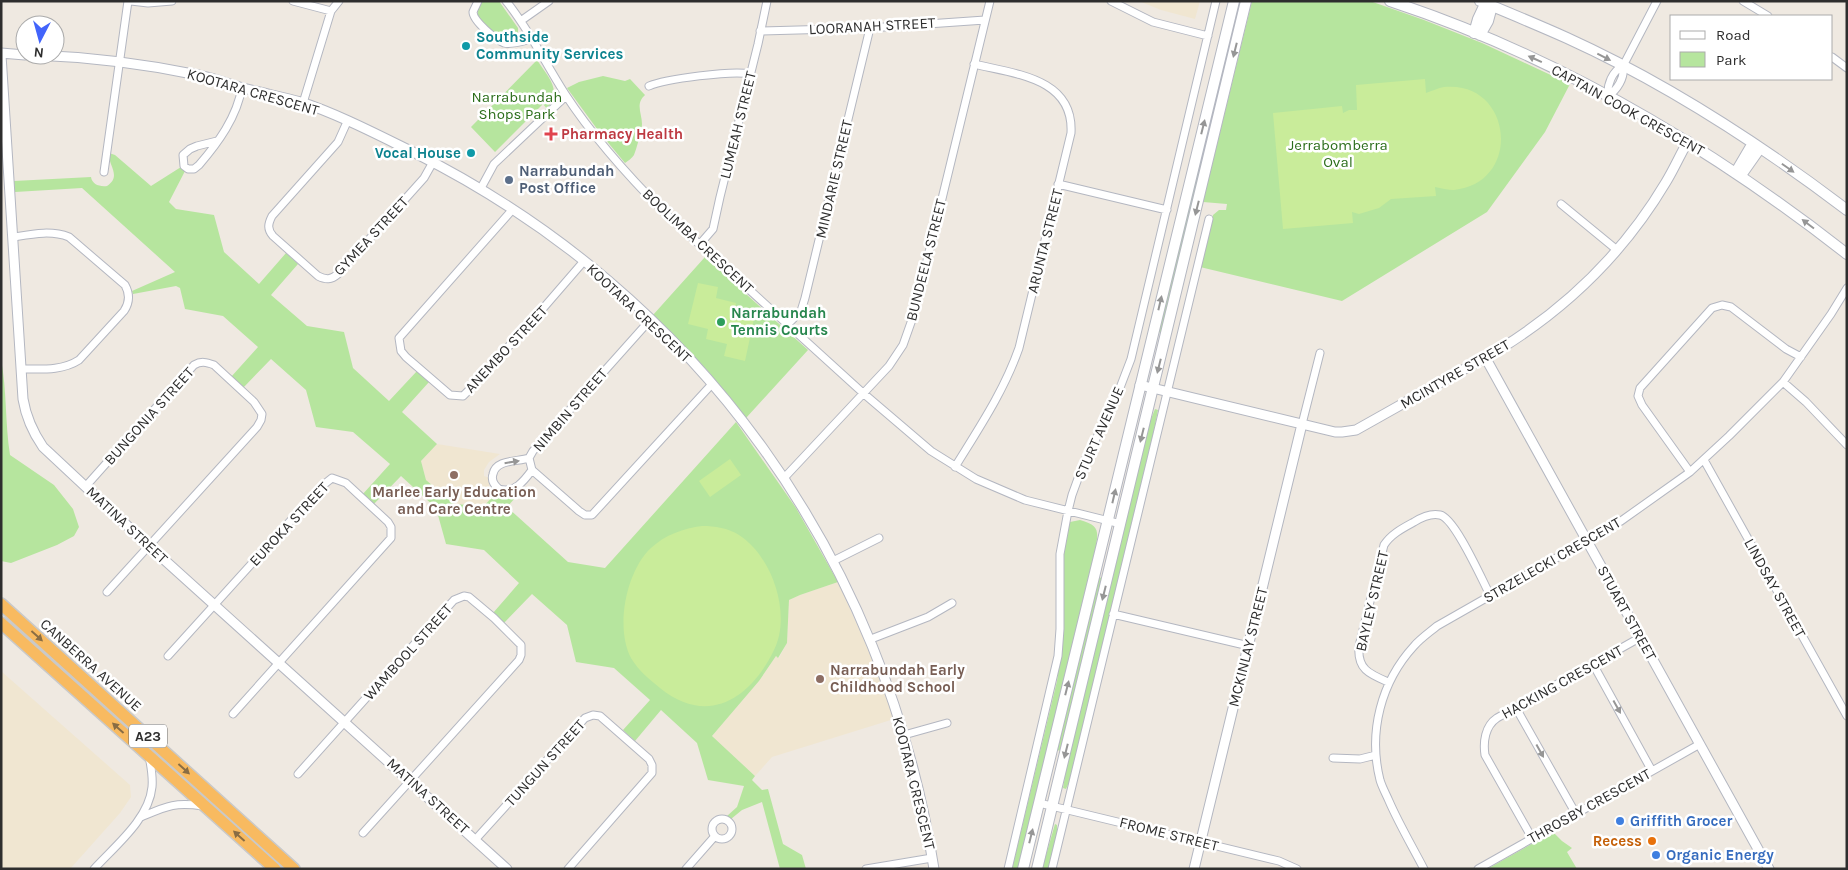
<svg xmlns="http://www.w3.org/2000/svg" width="1848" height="870" font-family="Karla,sans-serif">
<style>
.education{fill:#f0e6d1}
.green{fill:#b6e59e}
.pitch{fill:#c9ec9a}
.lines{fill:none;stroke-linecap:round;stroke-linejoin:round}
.minor-casing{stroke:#b4b7c1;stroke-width:9}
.tertiary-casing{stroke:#b4b7c1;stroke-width:11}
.secondary-casing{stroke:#b4b7c1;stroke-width:12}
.trunk-casing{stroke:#c9c9c9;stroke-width:14}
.minor{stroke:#fff;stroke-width:7}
.tertiary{stroke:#fff;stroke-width:9}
.secondary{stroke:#fff;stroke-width:10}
.trunk{stroke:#f8ba60;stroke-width:11}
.oneway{fill:#969696}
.oneway2{fill:#896d44}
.culture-dot{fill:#0f9aa8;stroke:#fff;stroke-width:2}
.health-dot{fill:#e0444e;stroke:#fff;stroke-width:2}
.service-dot{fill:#5c6f8a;stroke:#fff;stroke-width:2}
.leisure-dot{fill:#2e9e5b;stroke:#fff;stroke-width:2}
.education-dot{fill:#8d6e63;stroke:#fff;stroke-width:2}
.shop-dot{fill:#3f7fe0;stroke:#fff;stroke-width:2}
.food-dot{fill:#e8710a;stroke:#fff;stroke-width:2}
.labels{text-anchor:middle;stroke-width:5;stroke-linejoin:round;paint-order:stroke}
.shield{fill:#fff;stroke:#6d6d6d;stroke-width:1}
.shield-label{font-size:14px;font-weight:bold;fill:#2e2e2e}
.street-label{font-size:15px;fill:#2e2e2e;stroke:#fff}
.culture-label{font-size:15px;font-weight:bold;fill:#0d838f;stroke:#fff;text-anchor:start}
.park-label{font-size:15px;fill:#2c6e1b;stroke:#fff}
.health-label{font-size:15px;font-weight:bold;fill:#be3a42;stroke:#fff;text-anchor:start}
.service-label{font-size:15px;font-weight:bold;fill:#4e5e75;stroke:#fff;text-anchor:start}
.leisure-label{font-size:15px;font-weight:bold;fill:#27864d;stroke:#fff;text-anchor:start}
.education-label{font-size:15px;font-weight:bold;fill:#785e54;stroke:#fff}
.shop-label{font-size:15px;font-weight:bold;fill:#366cbe;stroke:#fff;text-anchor:start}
.food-label{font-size:15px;font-weight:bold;fill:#c56008;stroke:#fff;text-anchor:end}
</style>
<rect width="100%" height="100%" fill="#efe9e1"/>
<path class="education" d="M 1139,1 L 1200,1 L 1195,19 L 1161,10 Z
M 437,444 L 500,454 L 489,462 L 484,470 L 484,476 L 490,478 L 491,482 L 489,485 L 495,494 L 484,506 L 454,504 L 426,480 L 421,461 Z
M 838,582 L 871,656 L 894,719 L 772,757 L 755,776 L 712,736 L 759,681 L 776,656 L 779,658 L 787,643 L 789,600 L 800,595 Z
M 1,671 L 130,785 L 131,797 L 120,813 L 70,869 L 1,869 Z"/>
<path class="green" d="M 480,1 L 499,1 L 518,28 C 520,57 484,28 479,17 C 476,12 478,6 480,1 Z
M 1252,1 L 1370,1 L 1424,20 L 1482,43 L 1570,84 L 1545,132 L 1487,212 L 1342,301 L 1200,267 L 1213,215 L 1219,210 L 1226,210 L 1227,204 L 1203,202 Z
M 1234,26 L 1236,27 L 1162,333 L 1158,332 L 1227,47 Z
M 537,60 C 548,77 563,90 547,109 L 543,104 L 495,152 L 471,127 Z
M 603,76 L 625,81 L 630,79 L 645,95 C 635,104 642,113 642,124 C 642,129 636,151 634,155 C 632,158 628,161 625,163 L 600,133 L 567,88 L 579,82 Z
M 109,153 L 115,155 L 151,186 L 181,167 L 185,171 L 169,202 L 176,209 L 214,215 L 224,252 L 259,284 L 286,253 L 298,264 L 271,295 L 307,326 L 344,332 L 353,368 L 389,401 L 417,371 L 429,382 L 402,412 L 437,444 L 421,461 L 426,480 L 454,504 L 484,506 L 495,494 L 503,497 L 513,496 L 515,498 L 507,507 L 568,562 L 605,568 L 736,422 L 796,508 L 838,582 L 800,595 L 789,600 L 787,643 L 778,658 L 776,656 L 759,681 L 712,736 L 755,776 L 752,780 L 762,790 L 768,789 L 783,844 L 802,855 L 806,869 L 780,869 L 762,802 L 742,810 L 731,819 L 727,816 L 737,807 L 744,786 L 708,780 L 697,743 L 661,710 L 635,741 L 623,730 L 650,700 L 614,668 L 576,662 L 567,625 L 532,594 L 504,623 L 493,613 L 519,583 L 484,550 L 446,544 L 436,508 L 401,476 L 373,505 L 362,495 L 390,464 L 353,432 L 316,427 L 306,390 L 271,359 L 243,388 L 231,377 L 258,347 L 223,316 L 185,309 L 180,288 L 176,286 L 133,294 L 132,291 L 175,272 L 82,188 L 15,192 L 14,181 L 91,177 C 92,184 99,187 107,186 C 122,176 108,166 109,153 Z
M 705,257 L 808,350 L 746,418 L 707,370 L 653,315 Z
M 1,359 C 7,391 5,423 10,455 L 54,485 L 73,509 L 79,527 L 74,536 L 57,545 L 11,563 L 1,561 Z
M 1155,409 L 1158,410 L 1154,430 L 1070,780 L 1066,789 L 1063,788 L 1066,770 L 1149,424 Z
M 1080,520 C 1103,526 1097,534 1095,554 L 1019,869 L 1012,869 L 1057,681 L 1064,628 L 1064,553 L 1067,529 L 1070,522 Z
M 1098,577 L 1102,578 L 1061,751 L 1057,750 Z
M 1055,824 L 1057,825 L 1057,836 L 1049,869 L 1042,869 Z
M 1553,832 L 1562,841 L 1572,848 L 1567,852 L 1577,869 L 1487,869 Z"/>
<path class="pitch" d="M 1425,79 L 1426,93 C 1432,91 1438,88 1444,87 C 1513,80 1523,183 1454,190 C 1448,190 1441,188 1435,187 L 1436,196 L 1391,199 L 1379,208 L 1359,214 L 1352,212 L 1353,223 L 1283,229 L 1273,113 L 1342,106 L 1343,113 L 1349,110 L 1357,110 L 1356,85 Z
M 698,283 L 718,287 L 716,298 L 736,303 L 734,315 L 754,319 L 745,361 L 724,356 L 727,344 L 706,339 L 708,329 L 688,324 Z
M 730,459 L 741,475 L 710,497 L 699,481 Z
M 702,526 C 715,526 728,528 739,535 C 772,556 792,614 774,650 C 751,698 708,727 660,688 C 649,679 638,670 631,658 C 615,628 626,571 651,548 C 665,535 684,528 702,526 Z"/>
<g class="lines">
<g class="minor-casing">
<path id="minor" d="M 131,1 L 148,3 L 172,1
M 293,1 L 331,11
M 478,1 C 477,4 474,9 473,12 C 473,21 496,40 504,43 C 512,45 523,41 531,39
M 506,1 C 529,29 545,63 565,94 C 593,137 630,178 666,214 L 863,393 L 931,451 L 976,479 L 1025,500 L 1121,524
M 1111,1 L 1153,22 L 1208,36
M 1743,1 L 1768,16
M 522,20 L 549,1
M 760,31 L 870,28 L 985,20
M 1832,57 L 1847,68
M 649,86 C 665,79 733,70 750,74
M 1608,96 C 1617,90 1625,78 1623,66 L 1657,1
M 1608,96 C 1607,85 1612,71 1623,66
M 303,103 L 331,11 L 339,1
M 347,122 L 338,142 L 272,216 C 268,224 267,229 273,236 L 318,276 C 326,280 331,280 338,274 L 424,178 L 433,162
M 217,141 L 197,146 L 190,149 L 183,155 L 184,166 L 188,169 L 194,169 L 199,165 C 218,143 237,117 242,87
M 104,172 L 128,1
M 1058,184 L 1167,210
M 481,188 L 494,164 L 566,96
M 1561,204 L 1617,250
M 513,209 L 399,338 L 401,351 L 406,357 L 450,395 L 463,396 L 468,391 L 539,313 L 584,261
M 14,237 C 32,234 51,230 69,237 L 125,285 C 130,294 130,302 124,311 L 79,360 C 62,371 41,369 22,369
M 700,244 L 713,229 L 720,197 L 758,44 L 767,1
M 650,320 L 533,451 L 529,458 L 532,470 L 579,511 L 585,515 L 592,515 L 712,384
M 788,324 L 801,311 L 805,298 L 870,28
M 1783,382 L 1806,402 L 1847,445
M 1302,424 L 1320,353
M 529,458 C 518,462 496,459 493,474 C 491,480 494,485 499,489 C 514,494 524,481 532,470
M 1704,460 L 1847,716
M 955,467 C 979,428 1004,391 1019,348 L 1071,133 C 1074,78 1015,74 974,64
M 1690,472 L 1642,405 L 1638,396 L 1640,388 L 1712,308 L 1722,305 L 1731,307 L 1786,349 L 1801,357
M 784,478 L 889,366 L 903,345 L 914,314 L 990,1
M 86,486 L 194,365 C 201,361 206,362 214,365 L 254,402 L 262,414 L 261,420 L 257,427 L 107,592
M 833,561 L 879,538
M 1113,614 L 1249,646
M 871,639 L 928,617 L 952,603
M 168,656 L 322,486 L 332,478 L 346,483 L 388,522 L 391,527 L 391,538 L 233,714
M 1593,664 L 1652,771
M 1388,682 C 1369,674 1357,669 1359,646 L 1384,545 C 1391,534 1403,528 1414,522 C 1422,517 1431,513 1440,515 C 1455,518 1482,580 1490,595
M 1516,708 L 1576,814
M 904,735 L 947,723
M 1333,758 L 1360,759 L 1376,755
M 298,774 L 454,600 L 464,596 L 469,597 L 494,618 L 521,645 L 521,655 L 519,660 L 363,833
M 1039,803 L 1279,861 L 1297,869
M 141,817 C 167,806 174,802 203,806
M712 829a10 10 0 1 1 20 0a10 10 0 1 1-20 0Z
M 1532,838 L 1485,755 C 1483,742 1485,726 1497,718 L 1641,637
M 475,840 L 585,718 L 593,715 L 600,716 L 649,759 L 652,765 L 652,773 L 568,869
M 94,869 C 115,846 149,819 152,787 C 153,777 151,766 149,756
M 686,869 L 715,836
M 866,869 L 932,858
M 1008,869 L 1058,656 L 1060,629 L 1060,554 L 1068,511 L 1072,495 L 1084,462 L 1113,406 L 1131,359 L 1216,1
M 1052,869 L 1209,219
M 1424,869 C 1412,846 1399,824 1389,801 C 1386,794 1382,787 1380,780 C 1368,732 1381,682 1414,646 C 1421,638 1430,632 1437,626 L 1621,521 L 1690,472 L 1729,436 L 1783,382 L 1831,314 L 1847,288
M 1478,869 L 1700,744"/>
</g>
<g class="tertiary-casing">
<path id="tertiary" d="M 1,53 L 25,55
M 1,55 L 23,399 C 26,417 32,431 43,447 L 149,546 L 507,869
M 35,55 C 89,57 145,64 198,75 C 213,78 228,84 243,88 C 262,93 282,97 301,102 C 338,114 380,136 415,153 C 698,295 885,557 934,869
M 1485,357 L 1769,869
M 1140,385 L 1335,432 L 1342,432 L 1356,430 L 1500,349 C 1568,307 1625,251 1666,182 C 1674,169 1680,155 1688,141
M 1194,869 L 1302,424"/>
</g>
<g class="secondary-casing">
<path id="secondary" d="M 1390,1 C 1557,56 1709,146 1847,254
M 1480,1 C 1509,13 1538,25 1567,38 C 1666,83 1760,144 1847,210
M 1474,33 L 1478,19 L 1485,4
M 1480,35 L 1488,21 L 1492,6
M 1736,172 L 1753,143
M 1741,175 L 1760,148
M 1023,869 L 1234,1
M 1037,869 L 1246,1"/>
</g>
<g class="trunk-casing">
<path id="trunk" d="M 1,604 L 294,869
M 1,623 L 275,869"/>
</g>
<use href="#minor" class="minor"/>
<use href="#tertiary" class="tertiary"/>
<use href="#secondary" class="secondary"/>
<use href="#trunk" class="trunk"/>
</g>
<defs><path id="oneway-solid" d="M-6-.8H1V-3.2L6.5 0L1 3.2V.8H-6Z" transform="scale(1.25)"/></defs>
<g class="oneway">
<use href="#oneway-solid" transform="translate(1235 50) rotate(104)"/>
<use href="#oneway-solid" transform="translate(1604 57) rotate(27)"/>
<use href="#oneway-solid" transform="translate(1535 59) rotate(-156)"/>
<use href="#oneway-solid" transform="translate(1203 127) rotate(-76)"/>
<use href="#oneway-solid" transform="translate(1788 168) rotate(35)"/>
<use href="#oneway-solid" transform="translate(1197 208) rotate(104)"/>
<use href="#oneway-solid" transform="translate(1808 224) rotate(-143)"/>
<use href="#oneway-solid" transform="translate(1160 303) rotate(-77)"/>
<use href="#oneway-solid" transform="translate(1159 366) rotate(104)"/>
<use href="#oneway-solid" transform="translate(1142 435) rotate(104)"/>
<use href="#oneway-solid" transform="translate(512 462) rotate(-9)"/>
<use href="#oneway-solid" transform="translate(1114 496) rotate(-77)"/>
<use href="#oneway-solid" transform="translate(1104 593) rotate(104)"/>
<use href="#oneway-solid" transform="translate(1067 688) rotate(-76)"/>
<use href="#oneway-solid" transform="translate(1617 707) rotate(61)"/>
<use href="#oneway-solid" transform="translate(1066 751) rotate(104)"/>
<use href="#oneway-solid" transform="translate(1540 751) rotate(61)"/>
<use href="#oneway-solid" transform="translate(1031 836) rotate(-76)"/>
</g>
<g class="oneway2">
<use href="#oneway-solid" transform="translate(37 636) rotate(42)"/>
<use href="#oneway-solid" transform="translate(118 728) rotate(-138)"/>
<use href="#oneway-solid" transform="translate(184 769) rotate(42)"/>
<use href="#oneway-solid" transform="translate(239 836) rotate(-138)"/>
</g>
<g class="culture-dot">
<circle cx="466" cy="46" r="5"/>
<circle cx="471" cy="153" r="5"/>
</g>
<path class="health-dot" d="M548.5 126.5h5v5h5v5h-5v5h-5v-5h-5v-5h5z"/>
<circle class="service-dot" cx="509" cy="180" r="5"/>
<circle class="leisure-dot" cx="721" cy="322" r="5"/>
<g class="education-dot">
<circle cx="454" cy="475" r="5"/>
<circle cx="820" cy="679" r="5"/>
</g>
<g class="shop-dot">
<circle cx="1620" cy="821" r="5"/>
<circle cx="1656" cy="855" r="5"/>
</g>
<circle class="food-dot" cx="1652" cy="841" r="5"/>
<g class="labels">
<rect class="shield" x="129" y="724.5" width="38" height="23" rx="4"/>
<g class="shield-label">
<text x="148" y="741">A23</text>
</g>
<g class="street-label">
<text transform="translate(872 26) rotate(-3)" y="5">LOORANAH STREET</text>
<text transform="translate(253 92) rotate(16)" y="5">KOOTARA CRESCENT</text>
<text transform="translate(1628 110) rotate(29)" y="5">CAPTAIN COOK CRESCENT</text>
<text transform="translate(738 125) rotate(-76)" y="5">LUMEAH STREET</text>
<text transform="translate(834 179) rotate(-77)" y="5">MINDARIE STREET</text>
<text transform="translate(371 236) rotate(-47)" y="5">GYMEA STREET</text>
<text transform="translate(698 241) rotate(43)" y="5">BOOLIMBA CRESCENT</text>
<text transform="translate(1045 241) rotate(-76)" y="5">ARUNTA STREET</text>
<text transform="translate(926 260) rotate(-76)" y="5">BUNDEELA STREET</text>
<text transform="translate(639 313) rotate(43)" y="5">KOOTARA CRESCENT</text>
<text transform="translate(506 349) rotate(-47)" y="5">ANEMBO STREET</text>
<text transform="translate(1455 374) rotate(-30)" y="5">MCINTYRE STREET</text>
<text transform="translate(570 410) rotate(-49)" y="5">NIMBIN STREET</text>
<text transform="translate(149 416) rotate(-48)" y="5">BUNGONIA STREET</text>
<text transform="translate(1099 433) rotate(-66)" y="5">STURT AVENUE</text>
<text transform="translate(289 524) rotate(-47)" y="5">EUROKA STREET</text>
<text transform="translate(127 525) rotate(43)" y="5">MATINA STREET</text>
<text transform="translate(1552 560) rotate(-30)" y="5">STRZELECKI CRESCENT</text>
<text transform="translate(1775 588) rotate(61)" y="5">LINDSAY STREET</text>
<text transform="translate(1372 601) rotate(-77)" y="5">BAYLEY STREET</text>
<text transform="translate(1627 613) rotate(61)" y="5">STUART STREET</text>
<text transform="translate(1248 647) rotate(-76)" y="5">MCKINLAY STREET</text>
<text transform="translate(408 652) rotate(-48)" y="5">WAMBOOL STREET</text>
<text transform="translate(91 665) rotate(42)" y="5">CANBERRA AVENUE</text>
<text transform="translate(1562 682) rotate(-29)" y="5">HACKING CRESCENT</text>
<text transform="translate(545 763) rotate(-48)" y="5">TUNGUN STREET</text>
<text transform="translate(914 783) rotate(76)" y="5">KOOTARA CRESCENT</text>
<text transform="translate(428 796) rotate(42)" y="5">MATINA STREET</text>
<text transform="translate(1589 806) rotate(-29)" y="5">THROSBY CRESCENT</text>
<text transform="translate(1169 834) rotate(14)" y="5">FROME STREET</text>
</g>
<g class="culture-label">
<text x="476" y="42">Southside<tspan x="476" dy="17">Community Services</tspan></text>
<text x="461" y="158" text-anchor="end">Vocal House</text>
</g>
<g class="park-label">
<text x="517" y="102">Narrabundah<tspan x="517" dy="17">Shops Park</tspan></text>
<text x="1338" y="150">Jerrabomberra<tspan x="1338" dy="17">Oval</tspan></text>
</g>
<g class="health-label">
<text x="561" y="139">Pharmacy Health</text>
</g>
<g class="service-label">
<text x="519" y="176">Narrabundah<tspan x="519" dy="17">Post Office</tspan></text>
</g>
<g class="leisure-label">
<text x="731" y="318">Narrabundah<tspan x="731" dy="17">Tennis Courts</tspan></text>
</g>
<g class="education-label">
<text x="454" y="497">Marlee Early Education<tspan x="454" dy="17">and Care Centre</tspan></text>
<text x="830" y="675" text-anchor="start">Narrabundah Early<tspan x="830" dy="17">Childhood School</tspan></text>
</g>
<g class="shop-label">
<text x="1630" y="826">Griffith Grocer</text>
<text x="1666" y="860">Organic Energy</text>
</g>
<g class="food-label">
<text x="1642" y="846">Recess</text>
</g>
</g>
<rect width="1848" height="870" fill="none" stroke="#2e2e2e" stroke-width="5"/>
<rect x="1670" y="15" width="162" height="65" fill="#ffffff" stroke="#ababab"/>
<rect x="1680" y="31" width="25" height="8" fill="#ffffff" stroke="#ababab"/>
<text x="1716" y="40" font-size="15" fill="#2e2e2e">Road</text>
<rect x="1680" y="52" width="25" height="15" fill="#b6e59e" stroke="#ababab"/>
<text x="1716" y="65" font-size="15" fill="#2e2e2e">Park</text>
<g transform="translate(40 40) rotate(186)"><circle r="24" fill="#ffffff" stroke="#ababab"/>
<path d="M0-4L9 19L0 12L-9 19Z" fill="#4264fb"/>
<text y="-8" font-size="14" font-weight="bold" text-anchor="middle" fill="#2e2e2e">N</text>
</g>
</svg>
